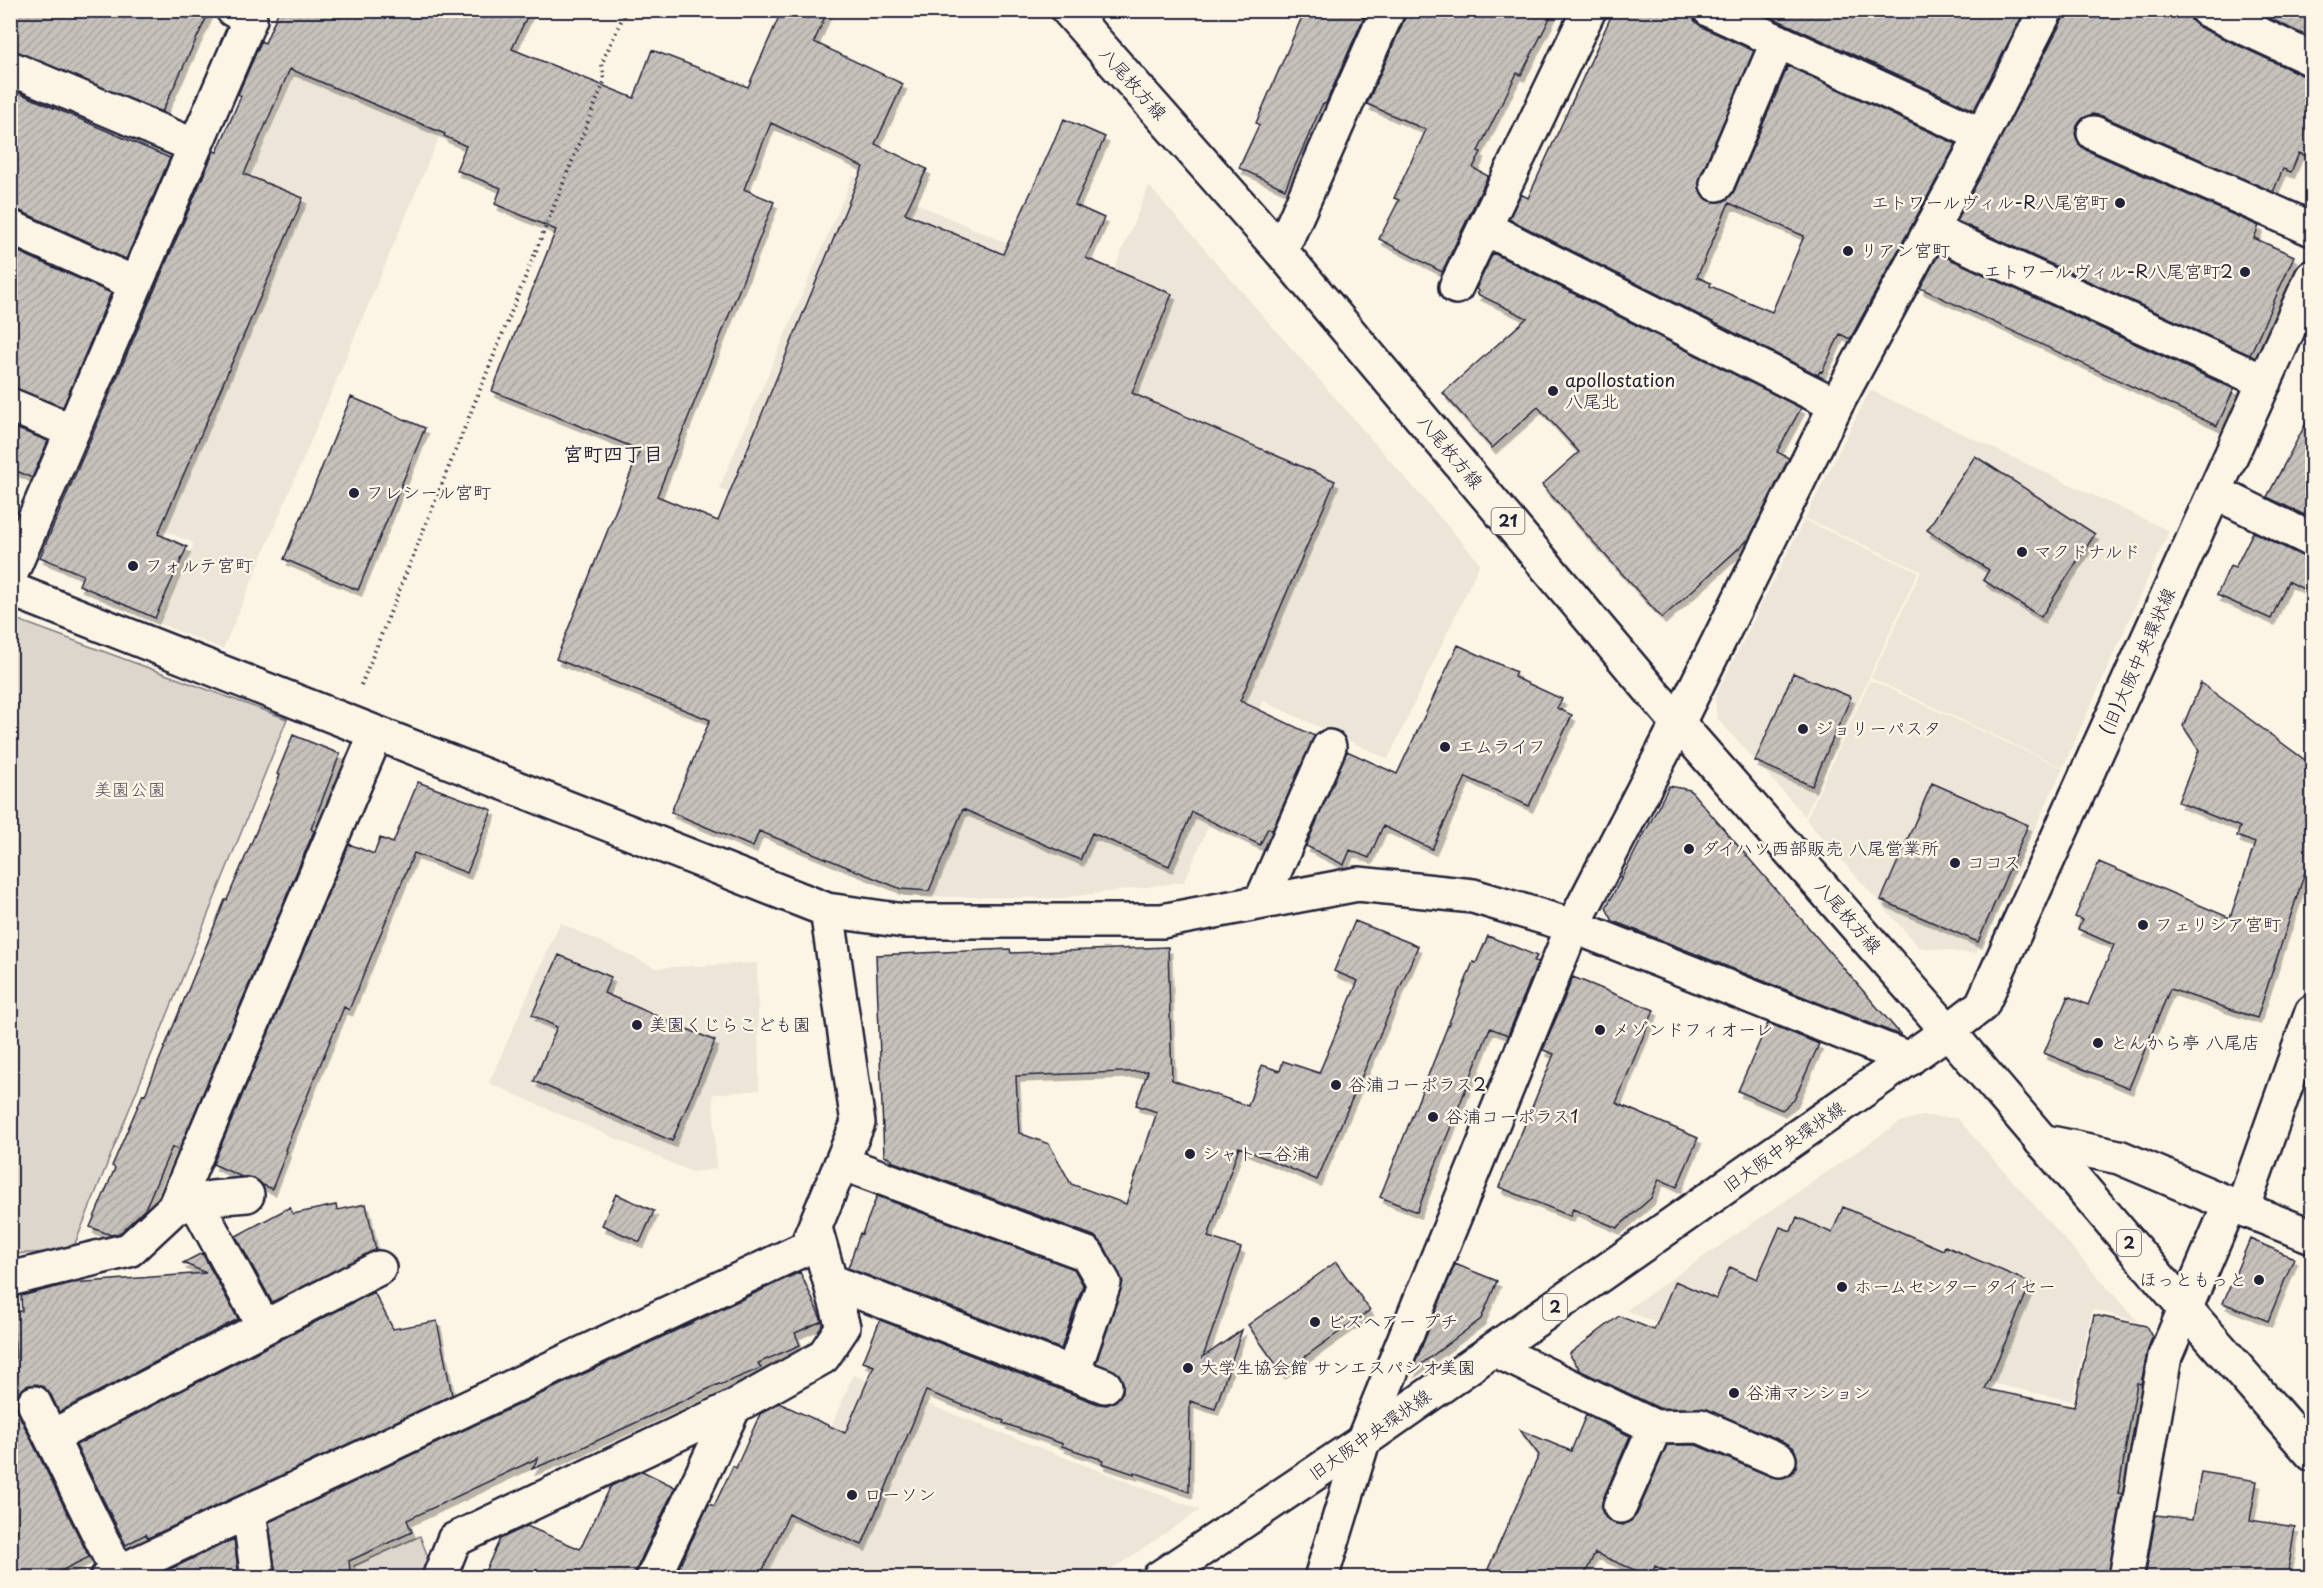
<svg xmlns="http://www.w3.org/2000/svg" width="2323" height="1588" font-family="'Playpen Sans','Klee One',sans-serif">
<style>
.built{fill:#ece5d8}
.green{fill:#dcd6cc;stroke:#7f7c84;stroke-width:1.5}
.building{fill:url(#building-hatch);stroke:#22223b;stroke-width:1.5;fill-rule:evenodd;filter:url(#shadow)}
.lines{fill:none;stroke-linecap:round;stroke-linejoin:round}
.minor-casing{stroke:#22223b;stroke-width:38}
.major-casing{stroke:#22223b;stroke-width:38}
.path{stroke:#22223b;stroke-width:4;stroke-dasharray:1.5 4.5;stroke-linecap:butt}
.minor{stroke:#fcf5e5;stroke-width:33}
.major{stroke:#fcf5e5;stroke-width:33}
.poi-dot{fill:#22223b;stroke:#fcf5e5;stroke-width:2}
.labels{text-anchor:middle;stroke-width:5;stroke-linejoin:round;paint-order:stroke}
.shield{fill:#fcf5e5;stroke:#63616e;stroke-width:1.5}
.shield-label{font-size:16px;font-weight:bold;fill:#22223b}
.street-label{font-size:18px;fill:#22223b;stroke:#fcf5e5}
.poi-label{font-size:18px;fill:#22223b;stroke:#fcf5e5;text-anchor:start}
.park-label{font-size:18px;fill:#504f5f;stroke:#fcf5e5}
.neighbourhood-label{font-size:20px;font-weight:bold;fill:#22223b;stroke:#fcf5e5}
</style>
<defs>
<pattern id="building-hatch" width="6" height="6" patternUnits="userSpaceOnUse" patternTransform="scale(1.5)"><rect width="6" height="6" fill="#c6c1bb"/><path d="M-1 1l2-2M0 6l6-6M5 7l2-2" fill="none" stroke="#aaa6a2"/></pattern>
<filter id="shadow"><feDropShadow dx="3.5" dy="6" stdDeviation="0" flood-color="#0004"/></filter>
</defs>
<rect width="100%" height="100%" fill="#fcf5e5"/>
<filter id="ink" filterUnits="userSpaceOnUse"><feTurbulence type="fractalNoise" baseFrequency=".0167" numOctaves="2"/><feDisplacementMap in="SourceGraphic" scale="12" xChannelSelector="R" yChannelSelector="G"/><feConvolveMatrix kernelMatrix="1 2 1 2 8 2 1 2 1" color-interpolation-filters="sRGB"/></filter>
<g filter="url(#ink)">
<path class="built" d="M 320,11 L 487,23 L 223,649 L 158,623 L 194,543 L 108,507 Z
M 853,176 L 1107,287 L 1149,186 L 1480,563 L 1388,759 L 1263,701 L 1184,882 L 1060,898 L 897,896 L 1012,612 L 719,489 Z
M 1870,390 L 2169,531 L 2063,767 L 1871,678 L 1921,571 L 1805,518 Z
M 1804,520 L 1918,572 L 1805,816 L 1717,718 L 1715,697 Z
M 1870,680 L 2063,768 L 1976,954 L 1919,947 L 1806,820 Z
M 560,923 L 656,968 L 757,963 L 759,1090 L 713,1094 L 716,1169 L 692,1172 L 489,1083 Z
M 1922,1116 L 1957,1118 L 2138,1322 L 2092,1309 L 2072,1401 L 1950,1374 L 1925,1439 L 1626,1310 L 1900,1122 Z
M 853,1375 L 1200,1510 L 1100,1577 L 768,1578 Z"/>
<path class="green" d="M 10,617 L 287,719 L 72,1251 L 11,1254 Z
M 420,1536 L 429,1560 L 420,1577 L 356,1577 L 354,1566 Z"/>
<path class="building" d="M 10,10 L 210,10 L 162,112 L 10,50 Z
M 279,10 L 530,10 L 512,49 L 634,98 L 652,50 L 748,87 L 782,10 L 828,10 L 814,42 L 903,84 L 875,144 L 927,169 L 905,213 L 1003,254 L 1064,119 L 1105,137 L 1075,205 L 1104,218 L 1086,258 L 1172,294 L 1132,393 L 1335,481 L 1240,701 L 1315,736 L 1272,830 L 1268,828 L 1260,845 L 1192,812 L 1169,866 L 1092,833 L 1080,860 L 963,809 L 929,891 L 901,889 L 759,831 L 753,847 L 671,812 L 710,720 L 556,659 L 640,450 L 492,391 L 556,230 L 495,204 L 501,188 L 456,170 L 466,146 L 444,136 L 445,134 L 290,69 L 244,174 L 303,198 L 158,534 L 187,547 L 155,618 L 79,585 L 83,575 L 40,557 L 214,151 L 217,152 L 241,96 L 238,94 L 260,44 L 261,41 L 265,43 ZM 771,123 L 863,167 L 718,521 L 657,496 L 774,202 L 744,189 Z
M 1305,10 L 1367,10 L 1326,103 L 1322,105 L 1285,189 L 1239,168 L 1259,125 L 1256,123 Z
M 1406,10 L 1554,10 L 1521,75 L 1517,73 L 1478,151 L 1481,152 L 1473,168 L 1488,176 L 1442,272 L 1379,239 L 1399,200 L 1394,198 L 1426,130 L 1367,104 L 1405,18 Z
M 1614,10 L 1691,10 L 1694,20 L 1702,27 L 1754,51 L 1700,177 L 1699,187 L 1702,195 L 1710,201 L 1720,202 L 1728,199 L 1734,191 L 1788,66 L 1956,144 L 1850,339 L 1840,334 L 1822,372 L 1820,371 L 1818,375 L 1509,219 L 1521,194 L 1528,198 ZM 1729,203 L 1804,236 L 1772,312 L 1710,286 L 1711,283 L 1697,277 Z
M 1756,10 L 2025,10 L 1974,110 Z
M 2064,10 L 2188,10 L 2191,20 L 2199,27 L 2304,76 L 2313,78 L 2313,159 L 2299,153 L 2291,172 L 2283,169 L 2273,192 L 2102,116 L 2093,114 L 2083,118 L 2077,126 L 2075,134 L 2079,144 L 2086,150 L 2259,226 L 2254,238 L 2294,256 L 2250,355 L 1957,221 L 2063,19 Z
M 2252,10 L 2313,10 L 2313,39 Z
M 10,89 L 170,158 L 126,259 L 18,210 L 10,209 Z
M 10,248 L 111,293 L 63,407 L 10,387 Z
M 1493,253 L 1801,408 L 1777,452 L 1789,458 L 1749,539 L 1662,618 L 1542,485 L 1579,452 L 1538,407 L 1492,448 L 1443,393 L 1527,318 L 1477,294 L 1479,291 L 1476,289 Z
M 1939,254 L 2234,389 L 2217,426 L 1920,288 Z
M 351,397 L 425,428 L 358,590 L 284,559 Z
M 2313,410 L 2313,519 L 2267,497 Z
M 10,426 L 48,441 L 32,478 L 10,468 Z
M 1975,456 L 2095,534 L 2041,617 L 1983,580 L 1989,570 L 1927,530 Z
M 2253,532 L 2304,557 L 2313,559 L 2313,594 L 2288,581 L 2271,619 L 2217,595 L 2230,566 L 2235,568 Z
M 1458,645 L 1516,672 L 1514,677 L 1562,699 L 1557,708 L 1572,715 L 1529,806 L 1466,777 L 1432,849 L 1383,826 L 1369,858 L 1350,850 L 1344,865 L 1306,846 L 1347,751 L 1397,774 Z
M 1793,673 L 1851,697 L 1812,786 L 1755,761 Z
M 2201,683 L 2313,766 L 2313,848 L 2257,1018 L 2170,989 L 2129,1088 L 2044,1053 L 2068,996 L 2088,1005 L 2114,945 L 2078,929 L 2082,920 L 2075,917 L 2099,862 L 2230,918 L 2255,843 L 2237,836 L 2240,827 L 2178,802 L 2199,750 L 2183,726 Z
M 293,735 L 340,754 L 311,829 L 314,831 L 179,1150 L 172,1147 L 145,1209 L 120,1233 L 111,1235 L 90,1227 L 115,1168 L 112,1166 L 143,1094 L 145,1095 L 225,900 L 227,900 L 264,813 L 280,775 L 277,774 Z
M 418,782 L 492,810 L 467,873 L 414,853 L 349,1010 L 344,1007 L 285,1150 L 287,1151 L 272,1189 L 263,1185 L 254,1178 L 242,1177 L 213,1164 L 349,844 L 374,854 L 380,838 L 393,843 Z
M 1932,783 L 2028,825 L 1978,942 L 1881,900 Z
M 1669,786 L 1690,790 L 1902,1036 L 1613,921 L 1606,908 Z
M 1355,921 L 1418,946 L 1317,1180 L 1239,1147 L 1208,1237 L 1241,1248 L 1203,1357 L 1242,1330 L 1215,1409 L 1190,1401 L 1189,1492 L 1134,1472 L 1134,1474 L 1102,1463 L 1103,1460 L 1062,1446 L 1063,1444 L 1003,1423 L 1004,1421 L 926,1391 L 862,1545 L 789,1514 L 759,1578 L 674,1578 L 709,1504 L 714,1506 L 733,1466 L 736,1468 L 760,1414 L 779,1403 L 845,1433 L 874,1366 L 863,1362 L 880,1320 L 1098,1404 L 1107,1405 L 1116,1401 L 1123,1392 L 1123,1382 L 1119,1374 L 1096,1363 L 1123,1282 L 1103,1244 L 1094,1236 L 891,1161 L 892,1159 L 884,1156 L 876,955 L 1010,949 L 1011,953 L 1168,947 L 1172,1080 L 1248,1106 L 1262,1065 L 1280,1071 L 1283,1061 L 1319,1073 L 1358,981 L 1334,971 ZM 1148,1071 L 1136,1105 L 1157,1112 L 1126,1204 L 1071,1184 L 1049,1144 L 1019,1133 L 1016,1076 Z
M 1488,936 L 1537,956 L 1534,961 L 1538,962 L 1508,1035 L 1490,1028 L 1417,1212 L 1380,1197 L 1473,962 L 1476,963 Z
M 559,955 L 611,977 L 604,993 L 715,1041 L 672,1141 L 534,1081 L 557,1027 L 532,1015 Z
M 1573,977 L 1654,1010 L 1616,1103 L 1698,1138 L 1677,1187 L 1659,1179 L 1651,1198 L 1617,1228 L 1573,1209 L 1570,1216 L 1499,1187 L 1554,1054 L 1543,1050 Z
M 1768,1023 L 1819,1044 L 1794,1100 L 1782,1110 L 1738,1091 Z
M 616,1194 L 654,1211 L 640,1242 L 602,1225 Z
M 877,1196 L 1074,1269 L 1083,1285 L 1061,1349 L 848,1268 L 860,1233 L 862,1234 Z
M 366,1204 L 376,1250 L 272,1302 L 236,1236 L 290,1207 L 293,1214 L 336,1205 L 337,1210 Z
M 1843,1207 L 1943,1250 L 1945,1246 L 2031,1283 L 1985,1389 L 2074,1407 L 2094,1315 L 2146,1326 L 2152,1337 L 2147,1353 L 2141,1384 L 2137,1383 L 2118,1493 L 2122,1494 L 2108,1578 L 1679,1578 L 1655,1566 L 1651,1577 L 1595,1553 L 1583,1578 L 1484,1578 L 1539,1455 L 1520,1430 L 1571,1451 L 1586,1415 L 1630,1436 L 1603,1499 L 1601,1509 L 1605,1517 L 1613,1523 L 1623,1525 L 1631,1521 L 1637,1514 L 1667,1445 L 1696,1445 L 1772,1477 L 1782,1478 L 1791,1475 L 1796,1467 L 1797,1457 L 1794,1448 L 1786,1443 L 1707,1409 L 1659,1408 L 1581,1371 L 1569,1354 L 1619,1316 L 1654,1330 L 1675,1281 L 1716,1299 L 1730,1267 L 1757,1279 L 1780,1227 L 1791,1231 L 1797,1217 L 1832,1233 Z
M 2250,1239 L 2294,1258 L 2268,1321 L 2223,1303 Z
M 202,1253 L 238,1319 L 59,1412 L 51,1395 L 44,1387 L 36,1384 L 26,1386 L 18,1393 L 15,1402 L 17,1411 L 89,1557 L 47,1578 L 10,1578 L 10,1361 L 16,1358 L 12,1311 L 22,1311 L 21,1296 L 72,1283 L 206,1273 L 183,1263 Z
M 1336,1262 L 1370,1310 L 1282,1373 L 1248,1325 Z
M 1455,1264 L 1497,1281 L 1481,1319 L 1412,1371 Z
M 800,1272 L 822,1321 L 795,1333 L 800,1345 L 758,1363 L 761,1368 L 720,1385 L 719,1384 L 562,1457 L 532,1469 L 538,1458 L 407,1520 L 412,1532 L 349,1561 L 351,1578 L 276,1578 L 269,1522 Z
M 374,1292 L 393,1329 L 437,1321 L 452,1395 L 148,1538 L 146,1534 L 126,1545 L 76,1445 Z
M 642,1471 L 675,1487 L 636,1570 L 635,1578 L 482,1578 L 500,1539 L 527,1526 L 580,1549 L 611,1486 Z
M 2201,1472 L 2257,1481 L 2250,1520 L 2295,1527 L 2287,1578 L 2145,1578 L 2156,1515 L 2193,1519 Z
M 234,1539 L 239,1578 L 166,1578 L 164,1572 Z"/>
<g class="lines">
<g class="minor-casing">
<path id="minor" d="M 1710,10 L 1982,135
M 2207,10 L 2312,59
M 10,68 L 195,146
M 2094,133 L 2312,229
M 1717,184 L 1778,41
M 10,227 L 136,284
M 1485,228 L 1836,405
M 1931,230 L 2265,382
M 1281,251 L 1388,10
M 1456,287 L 1589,10
M 10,405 L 72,431
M 2215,492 L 2312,540
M 10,576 L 250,19 L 233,10
M 10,589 L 827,910 L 904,921 L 1162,921 L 1358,884 L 1473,896 L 1573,926 L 1909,1059
M 1261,902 L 1329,747
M 1948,1031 L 1982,1005 L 2312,277
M 2041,1141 L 2119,1157 L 2230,1204
M 842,1163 L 1087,1254 L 1104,1283 L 1073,1373
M 196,1202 L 264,1327
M 174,1208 L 376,734
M 2242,1209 L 2312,1012
M 10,1279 L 129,1250 L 174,1208 L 212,1198 L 247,1195
M 830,1281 L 1105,1386
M 1495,1350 L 1655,1427 L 1700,1426 L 1779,1460
M 34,1403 L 118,1573
M 51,1437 L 379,1268
M 1620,1506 L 1655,1427
M 249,1511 L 258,1578
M 107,1578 L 806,1248 L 858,1123 L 827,910
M 439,1578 L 454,1540 L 734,1407 L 823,1357 L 843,1327 L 815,1228
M 653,1578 L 734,1407
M 1321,1578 L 1363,1441 L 1573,926 L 1678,723 L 1836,405 L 1982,135 L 2046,10
M 2126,1578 L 2165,1356 L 2230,1204 L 2312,1236"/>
</g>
<g class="major-casing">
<path id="major" d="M 1068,10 L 1281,251 L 1678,723 L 1948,1031 L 2185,1308 L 2312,1454
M 1159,1578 L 1363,1441 L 1948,1031"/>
</g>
<path class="path" d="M 361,685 L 604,82 L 602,63 L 626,10"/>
<use href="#minor" class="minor"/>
<use href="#major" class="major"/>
</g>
</g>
<g class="poi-dot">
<circle cx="2120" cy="203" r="6"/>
<circle cx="1848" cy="251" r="6"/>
<circle cx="2245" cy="272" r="6"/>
<circle cx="1553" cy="391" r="6"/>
<circle cx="354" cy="493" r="6"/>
<circle cx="2022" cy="552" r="6"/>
<circle cx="133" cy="566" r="6"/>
<circle cx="1803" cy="729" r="6"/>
<circle cx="1445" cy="747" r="6"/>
<circle cx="1689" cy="849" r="6"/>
<circle cx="1955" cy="863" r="6"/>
<circle cx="2143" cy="925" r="6"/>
<circle cx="637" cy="1025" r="6"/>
<circle cx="1600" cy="1030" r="6"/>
<circle cx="2098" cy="1043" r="6"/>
<circle cx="1336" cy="1085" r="6"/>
<circle cx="1433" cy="1117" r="6"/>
<circle cx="1190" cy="1154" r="6"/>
<circle cx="2259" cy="1280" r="6"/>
<circle cx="1842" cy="1287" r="6"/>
<circle cx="1315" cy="1322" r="6"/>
<circle cx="1188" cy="1368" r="6"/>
<circle cx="1734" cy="1393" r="6"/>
<circle cx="852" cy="1495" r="6"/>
</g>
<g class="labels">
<g class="shield">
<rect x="1491.5" y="508" width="33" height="26" rx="4.5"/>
<rect x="2117" y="1230" width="24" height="26" rx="4.5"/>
<rect x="1543" y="1294" width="24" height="26" rx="4.5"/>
</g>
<g class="shield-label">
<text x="1508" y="527">21</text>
<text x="2129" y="1249">2</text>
<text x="1555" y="1313">2</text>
</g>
<g class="street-label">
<text transform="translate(1133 84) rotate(48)" y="6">八尾枚方線</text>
<text transform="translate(1450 452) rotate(50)" y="6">八尾枚方線</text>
<text transform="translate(2138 661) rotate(-66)" y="6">(旧)大阪中央環状線</text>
<text transform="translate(1848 917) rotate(49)" y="6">八尾枚方線</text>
<text transform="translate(1784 1147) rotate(-35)" y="6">旧大阪中央環状線</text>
<text transform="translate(1370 1435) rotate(-35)" y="6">旧大阪中央環状線</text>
</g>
<g class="poi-label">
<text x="2108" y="209" text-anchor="end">エトワールヴィル-R八尾宮町</text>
<text x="1860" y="257">リアン宮町</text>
<text x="2233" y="278" text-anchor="end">エトワールヴィル-R八尾宮町2</text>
<text x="1565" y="387">apollostation<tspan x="1565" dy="21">八尾北</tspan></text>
<text x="366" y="499">フレシール宮町</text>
<text x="2034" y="558">マクドナルド</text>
<text x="145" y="572">フォルテ宮町</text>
<text x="1815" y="735">ジョリーパスタ</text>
<text x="1457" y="753">エムライフ</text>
<text x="1701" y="855">ダイハツ西部販売 八尾営業所</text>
<text x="1967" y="869">ココス</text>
<text x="2155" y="931">フェリシア宮町</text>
<text x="649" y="1031">美園くじらこども園</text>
<text x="1612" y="1036">メゾンドフィオーレ</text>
<text x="2110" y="1049">とんから亭 八尾店</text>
<text x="1348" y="1091">谷浦コーポラス2</text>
<text x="1445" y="1123">谷浦コーポラス1</text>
<text x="1202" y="1160">シャトー谷浦</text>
<text x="2247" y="1286" text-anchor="end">ほっともっと</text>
<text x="1854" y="1293">ホームセンター タイセー</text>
<text x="1327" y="1328">ビズヘアー プチ</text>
<text x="1200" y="1374">大学生協会館 サンエスパシオ美園</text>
<text x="1746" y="1399">谷浦マンション</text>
<text x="864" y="1501">ローソン</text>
</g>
<g class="park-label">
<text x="130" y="796">美園公園</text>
</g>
<g class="neighbourhood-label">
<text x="613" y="461">宮町四丁目</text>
</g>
</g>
<rect width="2323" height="1588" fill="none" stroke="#fcf5e5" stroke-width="36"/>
<rect x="18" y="18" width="2287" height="1552" fill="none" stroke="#22223b" stroke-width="2" filter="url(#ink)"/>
</svg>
